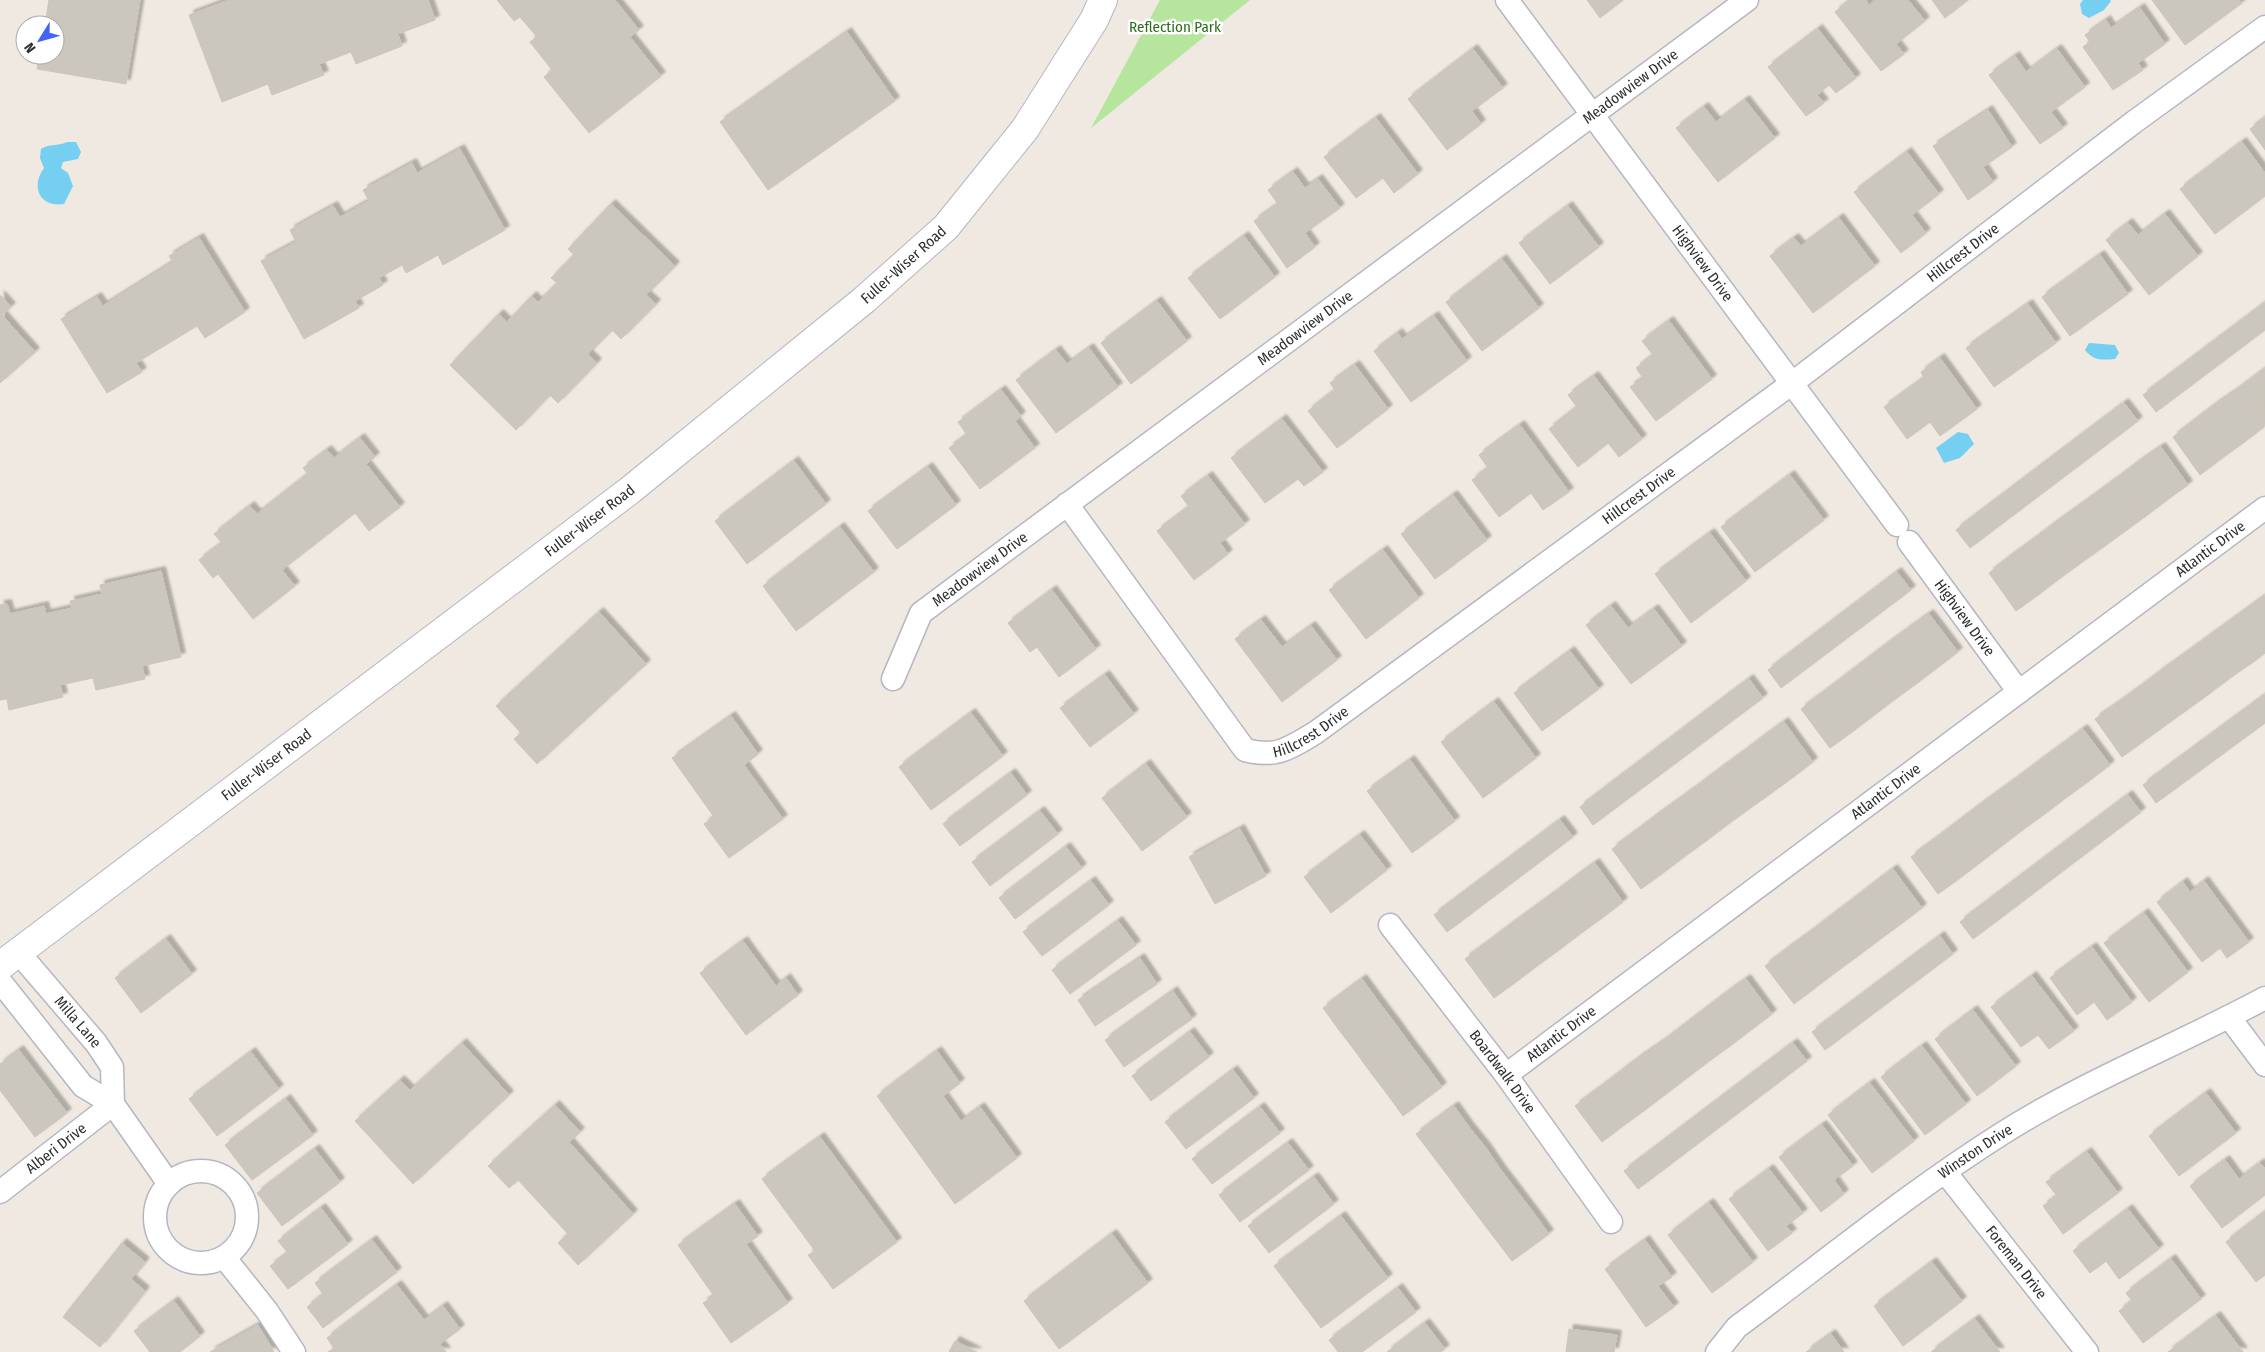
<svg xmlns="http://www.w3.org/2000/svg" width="2265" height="1352" font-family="'Fira Sans Condensed',sans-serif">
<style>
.green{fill:#b6e59e}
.water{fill:#75cff0}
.building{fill:#cbc7bf;stroke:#cbc5ba;filter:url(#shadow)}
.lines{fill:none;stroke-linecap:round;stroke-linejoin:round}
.street-casing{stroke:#b4b7c1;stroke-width:25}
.secondary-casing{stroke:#b4b7c1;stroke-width:30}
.street{stroke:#fff;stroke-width:22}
.secondary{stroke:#fff;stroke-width:28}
.labels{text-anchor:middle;stroke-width:5;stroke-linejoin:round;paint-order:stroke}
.park-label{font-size:15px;fill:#2c6e1b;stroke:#fff}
.street-label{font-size:15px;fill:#2e2e2e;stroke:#fff}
</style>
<defs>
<filter id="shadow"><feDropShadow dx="4.5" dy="-4.5" stdDeviation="1" flood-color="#0004"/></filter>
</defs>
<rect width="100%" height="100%" fill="#efe9e1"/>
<path class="green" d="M 1160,0 L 1250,0 L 1091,128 Z"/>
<path class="water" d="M 2083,0 L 2110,0 L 2111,1 L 2104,10 L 2089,18 L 2082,14 L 2080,4 Z
M 67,142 L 76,142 L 81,152 L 78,159 L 63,162 L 61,168 L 68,173 L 73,186 L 64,204 C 40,208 30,187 44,168 L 40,158 L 41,149 C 50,143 57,147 67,142 Z
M 2089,343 L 2115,345 L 2119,353 L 2115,359 C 2101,360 2094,361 2085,350 Z
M 1958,432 L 1968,434 L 1974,444 L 1960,458 L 1944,463 L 1936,448 Z"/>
<path class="building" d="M 49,0 L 140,0 L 126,84 L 37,69 L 40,55 L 55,55 L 55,25 L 45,25 Z
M 229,0 L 428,0 L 435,20 L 398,34 L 402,46 L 356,64 L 351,52 L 319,64 L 324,75 L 272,95 L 268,84 L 222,102 L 189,15 Z
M 497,0 L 615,0 L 639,30 L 630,37 L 661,76 L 589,133 L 544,77 L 552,70 L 530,42 L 537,37 L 520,17 L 514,21 Z
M 1587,0 L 1623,0 L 1600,18 Z
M 1850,0 L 1866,0 L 1869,5 L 1875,0 L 1908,0 L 1925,21 L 1896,44 L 1904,54 L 1881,71 L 1835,12 Z
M 1932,0 L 1968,0 L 1945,18 Z
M 2152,0 L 2239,0 L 2242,3 L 2185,45 Z
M 2140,8 L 2165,44 L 2138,63 L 2143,70 L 2113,90 L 2083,47 L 2090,42 L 2085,35 L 2106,20 L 2111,28 Z
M 1818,29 L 1856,78 L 1836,93 L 1829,85 L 1817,95 L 1824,103 L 1806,116 L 1768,67 Z
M 847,32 L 895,101 L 768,190 L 720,122 Z
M 1473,49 L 1503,88 L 1472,111 L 1481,124 L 1447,150 L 1408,99 Z
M 2057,49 L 2085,87 L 2051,112 L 2063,128 L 2040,144 L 1989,75 L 2015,56 L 2026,72 Z
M 1745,100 L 1775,138 L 1718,182 L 1676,128 L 1704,107 L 1716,122 Z
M 1988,110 L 2012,147 L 1983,167 L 1993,182 L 1968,200 L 1933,146 Z
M 1376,118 L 1418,174 L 1394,193 L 1383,178 L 1356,198 L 1324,157 Z
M 2265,118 L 2265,150 L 2250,129 Z
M 2242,142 L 2265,173 L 2265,196 L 2215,234 L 2180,189 Z
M 460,149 L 505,230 L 443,265 L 438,255 L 406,273 L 402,265 L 379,278 L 383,285 L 355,301 L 359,308 L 304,339 L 261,261 L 296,242 L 290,230 L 333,206 L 340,217 L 369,201 L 363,190 L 412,163 L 417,173 Z
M 1907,152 L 1939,194 L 1912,215 L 1926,233 L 1901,253 L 1854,192 Z
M 1293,172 L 1305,188 L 1318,179 L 1340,208 L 1305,233 L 1315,247 L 1287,268 L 1254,221 L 1278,204 L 1268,190 Z
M 611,204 L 675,266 L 646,295 L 656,304 L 621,339 L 612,330 L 588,354 L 597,363 L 558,403 L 550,395 L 516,430 L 450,365 L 499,314 L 507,322 L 532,296 L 538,302 L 557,283 L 551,278 L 574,255 L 568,249 Z
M 1568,206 L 1599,247 L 1550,284 L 1519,243 Z
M 2165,214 L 2198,256 L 2149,295 L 2106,240 L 2128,223 L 2138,235 Z
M 1839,218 L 1875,266 L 1813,313 L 1770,256 L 1794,238 L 1801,246 Z
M 1244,236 L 1275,277 L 1220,319 L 1188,278 Z
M 199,238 L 245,312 L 205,338 L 197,326 L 136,363 L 142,372 L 107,393 L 61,319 L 97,297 L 103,306 L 173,262 L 169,256 Z
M 2100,255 L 2128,294 L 2070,336 L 2042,297 Z
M 1502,259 L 1539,308 L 1482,351 L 1446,302 Z
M 0,295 L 11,307 L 2,315 L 35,352 L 0,383 Z
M 1157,301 L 1187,341 L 1131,384 L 1101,343 Z
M 2265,303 L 2265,330 L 2156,412 L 2143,395 Z
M 2028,304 L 2056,343 L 1994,387 L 1966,348 Z
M 1434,316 L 1467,361 L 1411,402 L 1374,351 L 1398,333 L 1402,339 Z
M 1669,321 L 1712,379 L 1656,421 L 1630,387 L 1643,378 L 1636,368 L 1653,355 L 1642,341 Z
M 1089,348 L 1118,387 L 1056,433 L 1016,380 L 1056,350 L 1067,364 Z
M 1940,358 L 1977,409 L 1940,436 L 1930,422 L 1907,439 L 1884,407 L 1924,378 L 1921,372 Z
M 1355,365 L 1388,409 L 1337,448 L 1308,411 L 1335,390 L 1330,383 Z
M 2265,369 L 2265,383 L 2258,374 Z
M 2258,374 L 2265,383 L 2264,427 L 2237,390 Z
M 1594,376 L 1642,439 L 1619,457 L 1608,443 L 1578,467 L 1549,429 L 1577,407 L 1568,395 Z
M 1001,390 L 1021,416 L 1015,421 L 1035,448 L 980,489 L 949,448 L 967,435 L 958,422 Z
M 2237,390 L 2264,427 L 2243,443 L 2215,405 Z
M 2124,403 L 2138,421 L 1970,548 L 1956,530 Z
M 2215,405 L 2243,443 L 2221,459 L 2194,421 Z
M 1282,419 L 1323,472 L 1304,486 L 1298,479 L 1265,503 L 1231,458 Z
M 2194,421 L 2221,459 L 2200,475 L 2173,437 Z
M 1520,425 L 1569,492 L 1543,510 L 1531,493 L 1499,517 L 1472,480 L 1488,468 L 1479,455 Z
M 360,438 L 375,457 L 366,464 L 400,507 L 369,531 L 355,513 L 282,570 L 295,586 L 253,619 L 218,574 L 213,578 L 199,560 L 222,543 L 214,534 L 250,506 L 257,514 L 308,474 L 303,468 L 327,450 L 334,458 Z
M 2161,447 L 2188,485 L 2167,500 L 2139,462 Z
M 794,461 L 826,504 L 747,564 L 715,521 Z
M 2139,462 L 2167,500 L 2146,516 L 2118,478 Z
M 928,467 L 956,505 L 897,549 L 868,511 Z
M 1790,475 L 1824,520 L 1755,572 L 1721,527 Z
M 1208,476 L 1245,524 L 1220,543 L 1228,554 L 1194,580 L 1157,531 L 1189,507 L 1181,496 Z
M 2118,478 L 2146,516 L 2124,532 L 2096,494 Z
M 2096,494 L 2124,532 L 2102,548 L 2074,510 Z
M 1453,495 L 1487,540 L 1435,579 L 1401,534 Z
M 2074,510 L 2102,548 L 2081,563 L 2053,525 Z
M 2053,525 L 2081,563 L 2059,579 L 2032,541 Z
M 840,527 L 874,572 L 796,631 L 763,586 Z
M 1710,533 L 1746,581 L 1691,623 L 1655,574 Z
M 2032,541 L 2059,579 L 2038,595 L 2010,557 Z
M 1383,550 L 1419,598 L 1366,639 L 1329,590 Z
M 2010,557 L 2038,595 L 2016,611 L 1989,573 Z
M 161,571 L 181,657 L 142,666 L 145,679 L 96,690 L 93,678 L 60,685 L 63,697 L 9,710 L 7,699 L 0,700 L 0,605 L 7,604 L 10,614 L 44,606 L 46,614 L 72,608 L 70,601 L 102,594 L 100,585 Z
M 1897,572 L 1911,590 L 1781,688 L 1768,670 Z
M 1052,590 L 1096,649 L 1059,677 L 1037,647 L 1030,652 L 1008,623 Z
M 2265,596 L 2265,635 L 2247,609 Z
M 1611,606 L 1628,628 L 1654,609 L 1682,646 L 1631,684 L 1586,625 Z
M 2247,609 L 2265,635 L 2265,653 L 2252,663 L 2225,625 Z
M 599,612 L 646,664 L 537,764 L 514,739 L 521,733 L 496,706 Z
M 1929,614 L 1958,652 L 1937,668 L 1908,629 Z
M 1261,620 L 1282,647 L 1311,626 L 1337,660 L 1282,702 L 1235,639 Z
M 2225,625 L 2252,663 L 2230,678 L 2203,641 Z
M 1908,629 L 1937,668 L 1916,684 L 1886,645 Z
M 2203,641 L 2230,678 L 2209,694 L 2181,657 Z
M 1886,645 L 1916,684 L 1894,700 L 1865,661 Z
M 1570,651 L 1599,689 L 1542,731 L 1514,693 Z
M 2181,657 L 2209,694 L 2187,710 L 2160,672 Z
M 1865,661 L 1894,700 L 1873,716 L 1844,677 Z
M 2160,672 L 2187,710 L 2166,725 L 2139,688 Z
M 1105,675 L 1134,714 L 1090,747 L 1060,708 Z
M 1844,677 L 1873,716 L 1852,732 L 1823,693 Z
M 1749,679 L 1763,698 L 1593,825 L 1580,807 Z
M 2139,688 L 2166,725 L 2144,741 L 2117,704 Z
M 1823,693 L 1852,732 L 1830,748 L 1801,709 Z
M 2265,695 L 2265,723 L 2156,803 L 2143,785 Z
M 1494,702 L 1536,758 L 1483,798 L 1441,742 Z
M 2117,704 L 2144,741 L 2122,757 L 2095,719 Z
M 971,713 L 1003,756 L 931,810 L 899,767 Z
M 731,716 L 758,754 L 744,765 L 783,819 L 729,858 L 704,824 L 714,817 L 672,758 Z
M 1784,722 L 1813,762 L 1792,778 L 1762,738 Z
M 2083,729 L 2110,765 L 2089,781 L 2062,745 Z
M 1762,738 L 1792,778 L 1770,794 L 1741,754 Z
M 2062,745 L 2089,781 L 2067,797 L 2040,761 Z
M 1741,754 L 1770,794 L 1749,809 L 1719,770 Z
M 1410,760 L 1455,821 L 1412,853 L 1367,791 Z
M 2040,761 L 2067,797 L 2046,813 L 2019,777 Z
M 1146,764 L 1187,817 L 1142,851 L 1102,798 Z
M 1719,770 L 1749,809 L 1727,825 L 1698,786 Z
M 1011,773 L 1027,795 L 960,846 L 943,824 Z
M 2019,777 L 2046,813 L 2024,829 L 1997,793 Z
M 1698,786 L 1727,825 L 1706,841 L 1676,802 Z
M 1997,793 L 2024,829 L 2003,845 L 1975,809 Z
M 2128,795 L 2141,812 L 1973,939 L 1960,922 Z
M 1676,802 L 1706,841 L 1684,857 L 1655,817 Z
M 1975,809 L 2003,845 L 1981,862 L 1954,825 Z
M 1040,811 L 1058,834 L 990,886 L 972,862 Z
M 1655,817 L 1684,857 L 1663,873 L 1634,833 Z
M 1560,820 L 1573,837 L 1447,932 L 1434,915 Z
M 1954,825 L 1981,862 L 1960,878 L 1933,841 Z
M 1240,829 L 1266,876 L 1215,904 L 1189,857 Z
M 1634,833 L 1663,873 L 1641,889 L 1612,849 Z
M 1360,835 L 1387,870 L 1331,913 L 1304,877 Z
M 1933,841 L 1960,878 L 1938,894 L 1911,857 Z
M 1066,847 L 1082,868 L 1015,919 L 999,898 Z
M 1595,863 L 1623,902 L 1602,918 L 1573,879 Z
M 1893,869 L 1922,908 L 1901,924 L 1872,885 Z
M 1573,879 L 1602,918 L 1580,934 L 1552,895 Z
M 1091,881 L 1109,905 L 1042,956 L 1023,932 Z
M 2204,881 L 2249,942 L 2227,958 L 2220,948 L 2202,962 L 2157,902 L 2183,882 L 2190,892 Z
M 1872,885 L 1901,924 L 1879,940 L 1850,902 Z
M 1552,895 L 1580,934 L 1559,950 L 1530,911 Z
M 1850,902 L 1879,940 L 1858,956 L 1829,918 Z
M 1530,911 L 1559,950 L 1537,966 L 1508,927 Z
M 2144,913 L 2188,972 L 2149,1002 L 2104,943 Z
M 1829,918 L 1858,956 L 1836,972 L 1808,934 Z
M 1118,921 L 1136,945 L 1070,994 L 1052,970 Z
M 1508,927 L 1537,966 L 1516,982 L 1487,943 Z
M 1808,934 L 1836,972 L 1815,988 L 1786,950 Z
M 1940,936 L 1953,954 L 1825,1050 L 1812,1032 Z
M 166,939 L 192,974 L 141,1013 L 115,978 Z
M 743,941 L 776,986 L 786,978 L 798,995 L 746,1035 L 700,973 Z
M 1487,943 L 1516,982 L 1494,998 L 1465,959 Z
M 2092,947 L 2132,1002 L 2107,1020 L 2094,1002 L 2077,1015 L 2050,978 Z
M 1786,950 L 1815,988 L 1794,1004 L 1765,966 Z
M 1140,958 L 1157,984 L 1095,1026 L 1078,1000 Z
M 2032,976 L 2074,1031 L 2049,1049 L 2038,1035 L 2021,1047 L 1991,1007 Z
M 1362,979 L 1378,1001 L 1339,1030 L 1323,1008 Z
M 1746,979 L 1772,1014 L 1751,1030 L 1724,995 Z
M 1173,991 L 1192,1019 L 1124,1067 L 1105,1040 Z
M 1724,995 L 1751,1030 L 1730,1046 L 1703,1011 Z
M 1378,1001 L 1394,1022 L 1355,1051 L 1339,1030 Z
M 1973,1010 L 2016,1066 L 1977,1096 L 1935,1039 Z
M 1703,1011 L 1730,1046 L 1708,1062 L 1682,1027 Z
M 1394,1022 L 1410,1044 L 1371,1073 L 1355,1051 Z
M 1682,1027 L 1708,1062 L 1687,1078 L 1661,1043 Z
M 1190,1032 L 1209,1057 L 1151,1101 L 1132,1076 Z
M 462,1043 L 509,1095 L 413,1184 L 355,1121 L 400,1080 L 410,1090 Z
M 1661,1043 L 1687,1078 L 1666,1094 L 1639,1058 Z
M 1793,1043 L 1807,1061 L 1638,1189 L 1624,1171 Z
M 1410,1044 L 1426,1065 L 1387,1094 L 1371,1073 Z
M 1922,1046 L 1966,1104 L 1925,1135 L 1881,1077 Z
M 19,1050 L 67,1113 L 35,1137 L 0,1090 L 0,1064 Z
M 937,1051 L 960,1083 L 943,1096 L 961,1121 L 980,1107 L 1017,1158 L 955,1204 L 877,1096 Z
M 251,1052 L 279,1089 L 217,1136 L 189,1099 Z
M 1639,1058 L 1666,1094 L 1645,1110 L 1618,1074 Z
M 1426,1065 L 1442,1087 L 1403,1116 L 1387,1094 Z
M 1233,1070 L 1254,1098 L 1186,1149 L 1165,1122 Z
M 1618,1074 L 1645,1110 L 1623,1126 L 1597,1090 Z
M 1870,1083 L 1914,1141 L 1872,1173 L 1828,1115 Z
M 1597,1090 L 1623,1126 L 1602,1142 L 1575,1106 Z
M 2206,1093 L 2236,1133 L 2179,1176 L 2149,1136 Z
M 286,1099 L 313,1135 L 252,1180 L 225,1145 Z
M 555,1105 L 580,1132 L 569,1142 L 633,1214 L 578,1265 L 558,1243 L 568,1234 L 518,1180 L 509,1188 L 488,1166 Z
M 1454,1106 L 1469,1127 L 1432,1155 L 1416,1134 Z
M 1260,1107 L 1280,1133 L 1212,1184 L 1192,1159 Z
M 1822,1125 L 1853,1166 L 1834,1180 L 1844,1194 L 1821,1212 L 1779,1157 Z
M 1469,1127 L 1486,1148 L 1448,1176 L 1432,1155 Z
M 820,1137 L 897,1242 L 833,1289 L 808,1255 L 815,1251 L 762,1179 Z
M 1288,1143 L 1309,1170 L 1240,1222 L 1219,1195 Z
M 1486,1148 L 1501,1170 L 1464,1198 L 1448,1176 Z
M 315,1149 L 340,1182 L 282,1226 L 257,1193 Z
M 2087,1152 L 2118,1193 L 2063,1234 L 2043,1206 L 2057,1196 L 2046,1182 Z
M 2225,1160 L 2239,1179 L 2260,1163 L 2265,1169 L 2265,1195 L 2222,1228 L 2190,1186 Z
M 1769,1169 L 1803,1213 L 1786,1226 L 1792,1233 L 1768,1251 L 1729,1199 Z
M 1501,1170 L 1517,1191 L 1480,1219 L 1464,1198 Z
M 1314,1177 L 1334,1204 L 1269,1253 L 1248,1226 Z
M 1517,1191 L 1533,1212 L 1496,1240 L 1480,1219 Z
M 1709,1203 L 1753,1262 L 1712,1293 L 1668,1235 Z
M 735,1204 L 758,1236 L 746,1244 L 788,1303 L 731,1343 L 703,1303 L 714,1296 L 678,1245 Z
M 321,1208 L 348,1244 L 288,1289 L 270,1266 L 288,1253 L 278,1241 Z
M 2128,1209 L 2159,1249 L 2119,1279 L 2106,1261 L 2090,1273 L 2073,1251 Z
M 1533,1212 L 1549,1234 L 1512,1261 L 1496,1240 Z
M 2265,1212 L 2265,1275 L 2256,1282 L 2226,1242 Z
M 1341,1216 L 1388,1278 L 1321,1328 L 1274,1266 Z
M 1112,1234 L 1148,1283 L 1059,1349 L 1024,1301 Z
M 372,1240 L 397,1272 L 323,1328 L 307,1307 L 323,1294 L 315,1283 Z
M 1645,1240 L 1672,1277 L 1658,1286 L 1674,1307 L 1646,1327 L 1605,1269 Z
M 122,1243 L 145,1262 L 131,1279 L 145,1291 L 100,1347 L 63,1317 Z
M 2171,1259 L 2201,1299 L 2143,1343 L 2119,1311 L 2132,1301 L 2126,1293 Z
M 1932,1262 L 1962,1301 L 1903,1346 L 1874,1306 Z
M 397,1285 L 424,1320 L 382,1352 L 328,1352 L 334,1348 L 327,1338 Z
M 1398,1288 L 1416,1312 L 1362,1352 L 1338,1352 L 1329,1340 Z
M 174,1301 L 200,1336 L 180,1352 L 150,1352 L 134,1331 Z
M 443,1306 L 460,1329 L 440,1344 L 446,1352 L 382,1352 Z
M 2216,1316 L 2243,1352 L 2168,1352 Z
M 1975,1319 L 2000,1352 L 1931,1352 Z
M 1425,1323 L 1445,1349 L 1441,1352 L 1387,1352 Z
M 258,1325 L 274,1352 L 210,1352 Z
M 1569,1329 L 1617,1335 L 1614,1352 L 1566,1352 Z
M 1831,1334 L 1844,1352 L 1806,1352 Z
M 955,1341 L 977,1352 L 949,1352 Z"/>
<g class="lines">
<g class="street-casing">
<g id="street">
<path id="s1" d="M 1507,0 L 1897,525"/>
<path id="s2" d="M 1067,504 L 1245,750 C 1277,758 1288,749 1315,733 L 1791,384 L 2134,122 L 2265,27"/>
<path id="s3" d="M 1909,542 L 2019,692"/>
<path id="s4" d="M 893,679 L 921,613 L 1747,0"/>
<path id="s5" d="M 1390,925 L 1506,1075 L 1611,1222"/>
<path id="s6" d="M 18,952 L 96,1043 L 112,1067 L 113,1104"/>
<path d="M 0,981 L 83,1086 L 113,1104 L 169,1184"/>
<path d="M 2229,1017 L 2265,1065"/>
<path id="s7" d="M 1506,1075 L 2265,508"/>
<circle cx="201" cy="1217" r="46"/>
<path id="s8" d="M 1945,1172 L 2087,1352"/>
<path id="s9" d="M 0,1192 L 113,1104"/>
<path d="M 224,1257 L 267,1311 L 294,1352"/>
<path id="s10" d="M 1717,1352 L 1737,1327 C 1825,1262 1911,1191 2003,1133 C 2085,1081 2180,1044 2265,998"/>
</g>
</g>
<g class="secondary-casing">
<g id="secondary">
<path id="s11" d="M 0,966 L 629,491 L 864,300 L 946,227 L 1025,129 L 1094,20 L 1103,0"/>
</g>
</g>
<use href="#street" class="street"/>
<use href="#secondary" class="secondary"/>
</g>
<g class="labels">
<g class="park-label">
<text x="1175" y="32">Reflection Park</text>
</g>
<g class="street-label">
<text dy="5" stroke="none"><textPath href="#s4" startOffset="955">Meadowview Drive</textPath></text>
<text dy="5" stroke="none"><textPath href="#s2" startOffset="1185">Hillcrest Drive</textPath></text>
<text dy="5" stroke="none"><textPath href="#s1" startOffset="328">Highview Drive</textPath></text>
<text dy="5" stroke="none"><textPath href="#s11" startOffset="1144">Fuller-Wiser Road</textPath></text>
<text dy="5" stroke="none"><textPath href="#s4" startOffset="550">Meadowview Drive</textPath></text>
<text dy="5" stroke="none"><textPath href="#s2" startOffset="780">Hillcrest Drive</textPath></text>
<text dy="5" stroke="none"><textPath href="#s11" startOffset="739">Fuller-Wiser Road</textPath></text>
<text dy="5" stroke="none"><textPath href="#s7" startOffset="879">Atlantic Drive</textPath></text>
<text dy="5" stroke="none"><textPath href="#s4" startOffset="145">Meadowview Drive</textPath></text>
<text dy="5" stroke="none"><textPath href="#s3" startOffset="94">Highview Drive</textPath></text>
<text dy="5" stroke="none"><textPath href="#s2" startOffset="375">Hillcrest Drive</textPath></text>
<text dy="5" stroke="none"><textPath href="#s11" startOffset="334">Fuller-Wiser Road</textPath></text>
<text dy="5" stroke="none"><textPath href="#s7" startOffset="474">Atlantic Drive</textPath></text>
<text dy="5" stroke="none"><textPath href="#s6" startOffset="92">Milla Lane</textPath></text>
<text dy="5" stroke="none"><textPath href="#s7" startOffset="69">Atlantic Drive</textPath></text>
<text dy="5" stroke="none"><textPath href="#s5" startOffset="185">Boardwalk Drive</textPath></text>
<text dy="5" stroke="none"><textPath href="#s9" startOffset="71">Alberi Drive</textPath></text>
<text dy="5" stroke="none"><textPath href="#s10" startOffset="328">Winston Drive</textPath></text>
<text dy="5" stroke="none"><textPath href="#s8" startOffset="115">Foreman Drive</textPath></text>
</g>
</g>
<g transform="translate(40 40) rotate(233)"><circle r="24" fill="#ffffff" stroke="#ababab"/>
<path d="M0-4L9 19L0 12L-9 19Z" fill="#4264fb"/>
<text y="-8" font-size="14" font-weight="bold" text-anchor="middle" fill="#2e2e2e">N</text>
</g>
</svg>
